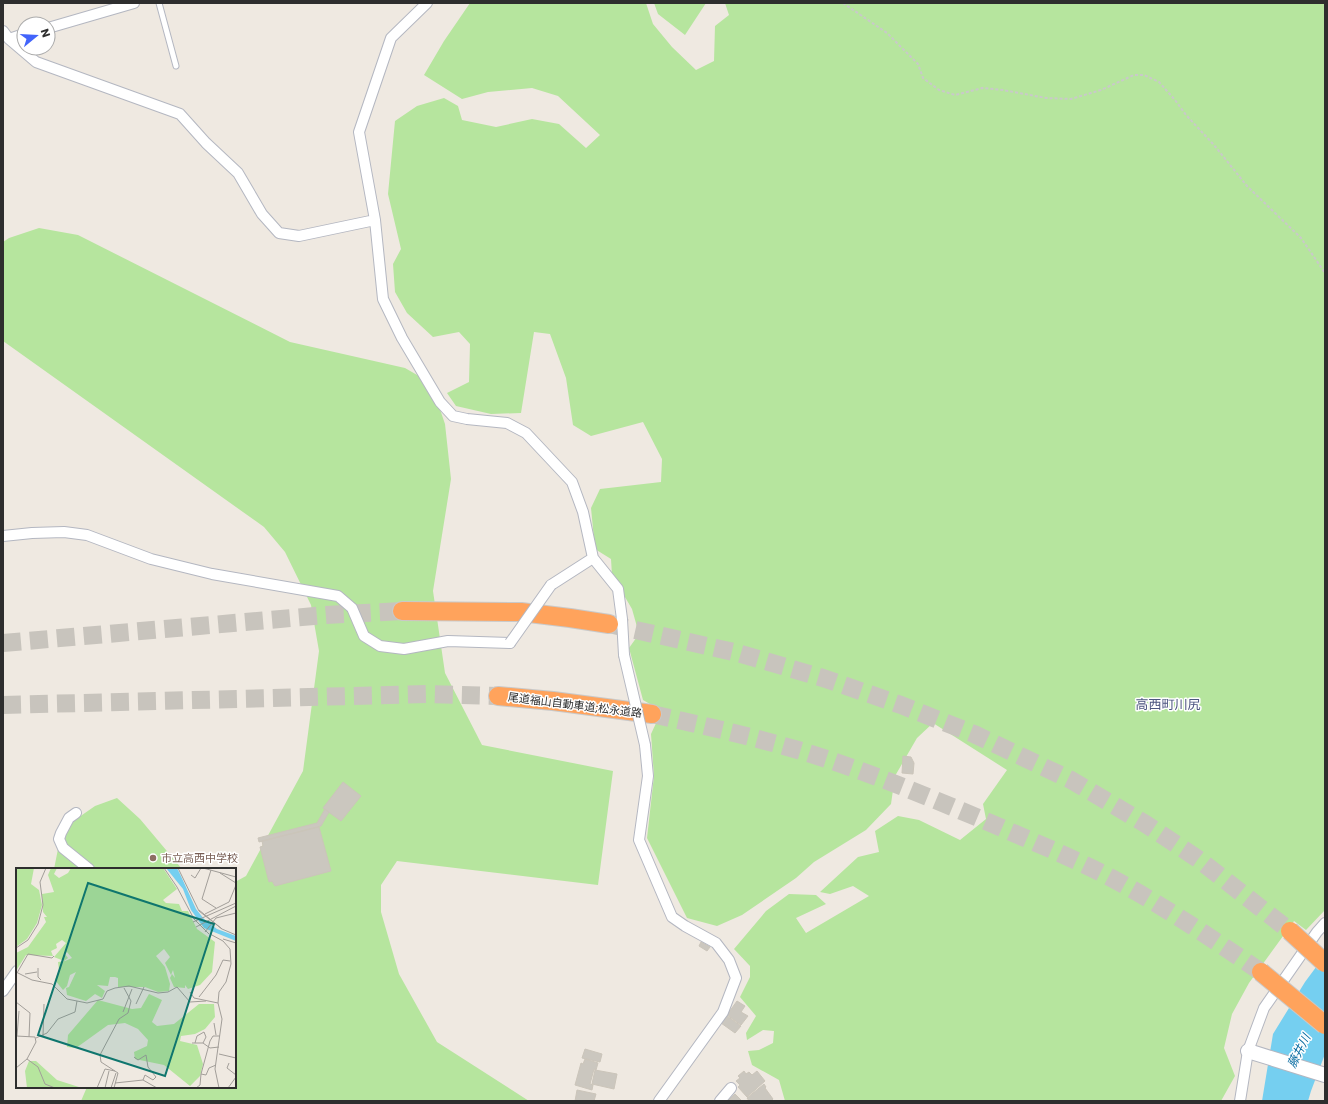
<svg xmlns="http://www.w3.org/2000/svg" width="1328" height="1104" font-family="Poppins,'Noto Sans JP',sans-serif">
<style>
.green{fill:#b6e59e}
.water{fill:#75cff0}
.building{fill:#cbc7bf;stroke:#cbc5ba}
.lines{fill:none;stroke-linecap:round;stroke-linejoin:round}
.highway-tunnel{stroke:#c8c4bd;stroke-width:18;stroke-dasharray:18 9;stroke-linecap:butt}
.lane-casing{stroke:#b4b7c1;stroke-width:7}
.street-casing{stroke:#b4b7c1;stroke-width:12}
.secondary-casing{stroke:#b4b7c1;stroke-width:16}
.highway-casing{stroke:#c9c9c9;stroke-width:20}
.path{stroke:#c9c9c9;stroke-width:2;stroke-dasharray:3 2;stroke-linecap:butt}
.lane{stroke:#fff;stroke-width:5}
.street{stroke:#fff;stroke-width:10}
.secondary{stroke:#fff;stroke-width:14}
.highway{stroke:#ffa35c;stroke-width:18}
.street-bridge-casing{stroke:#b4b7c1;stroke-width:12;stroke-linecap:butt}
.highway-bridge-casing{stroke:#c9c9c9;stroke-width:20;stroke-linecap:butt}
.street-bridge{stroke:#fff;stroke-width:10}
.highway-bridge{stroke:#ffa35c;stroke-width:18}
.education-dot{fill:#8d6e63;stroke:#fff;stroke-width:1.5}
.labels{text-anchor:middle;stroke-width:3;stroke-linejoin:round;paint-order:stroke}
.street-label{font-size:11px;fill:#2e2e2e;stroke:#fff}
.education-label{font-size:11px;fill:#785e54;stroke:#fff;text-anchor:start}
.water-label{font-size:12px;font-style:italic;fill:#0d6fa3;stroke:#fff}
.quarter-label{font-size:13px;fill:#4d5680;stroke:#fff}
.inset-road{fill:none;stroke:#a29e99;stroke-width:1}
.view{fill:#0f766e;fill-opacity:0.15;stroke:#0f766e;stroke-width:2}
.inset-edge{fill:none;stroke:#2e2e2e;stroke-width:2}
</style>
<rect width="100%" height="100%" fill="#efe9e1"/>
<path class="green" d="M 470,3 L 646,3 L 653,24 L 672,47 L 696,70 L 714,61 L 715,26 L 729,15 L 725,3 L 1325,3 L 1325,910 L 1306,930 L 1294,921 L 1249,983 L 1232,1014 L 1224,1048 L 1235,1076 L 1221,1101 L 785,1101 L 779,1080 L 752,1065 L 748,1051 L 759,1050 L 773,1043 L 774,1031 L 763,1030 L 747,1040 L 746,1033 L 756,1016 L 740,997 L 750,977 L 750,966 L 734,949 L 766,911 L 789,894 L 816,895 L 826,904 L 796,918 L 806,933 L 869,896 L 853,886 L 830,894 L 820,892 L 858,857 L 879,852 L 875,831 L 898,816 L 919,820 L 960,840 L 986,819 L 983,804 L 1007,770 L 933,723 L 917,738 L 895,776 L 891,804 L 866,830 L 814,862 L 796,878 L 742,915 L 717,926 L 687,918 L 647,838 L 654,776 L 651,734 L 657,721 L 655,707 L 643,700 L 629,648 L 639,634 L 632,609 L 612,575 L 611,559 L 595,549 L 591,508 L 600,489 L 661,482 L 662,459 L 643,422 L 591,436 L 573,425 L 566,378 L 550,334 L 534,332 L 521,413 L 491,414 L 456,406 L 447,393 L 469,382 L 470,344 L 459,332 L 433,337 L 407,313 L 395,292 L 393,264 L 401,249 L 388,194 L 395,121 L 417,106 L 444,98 L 458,106 L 462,120 L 496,127 L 532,119 L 559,124 L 586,148 L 600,135 L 558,96 L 532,88 L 488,92 L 462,99 L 424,75 L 444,41 Z
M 654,3 L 706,3 L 685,35 L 658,14 Z
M 39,228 L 78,235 L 290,342 L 405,368 L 431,383 L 445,424 L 451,479 L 433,591 L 445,673 L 482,745 L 613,771 L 598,885 L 397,861 L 381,885 L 381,912 L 399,974 L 437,1042 L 529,1101 L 81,1101 L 87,1087 L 235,1087 L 235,882 L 246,876 L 303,771 L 319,651 L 311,605 L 285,552 L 264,527 L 3,341 L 3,242 L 9,238 Z
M 117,798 L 140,819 L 182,869 L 54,869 L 62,829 L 95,806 Z"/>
<path class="water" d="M 1325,955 L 1325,1054 L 1311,1091 L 1308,1101 L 1262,1101 L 1273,1034 L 1305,982 Z"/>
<path class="building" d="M 903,756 L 911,757 L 914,763 L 913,774 L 902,773 Z
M 343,782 L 361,796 L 341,821 L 323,808 Z
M 325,809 L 329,812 L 321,826 L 259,842 L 258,838 L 317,823 Z
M 319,827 L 331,871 L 275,886 L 272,881 L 269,882 L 260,847 L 263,846 L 262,841 Z
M 701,942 L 710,947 L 707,951 L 699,946 Z
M 737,1001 L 745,1006 L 741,1012 L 748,1016 L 741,1025 L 727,1015 Z
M 727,1016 L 741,1026 L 735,1033 L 721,1023 Z
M 585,1049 L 602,1054 L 600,1062 L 582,1058 Z
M 585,1059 L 598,1063 L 596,1070 L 594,1069 L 590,1084 L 593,1085 L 592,1090 L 575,1085 L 581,1063 L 583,1064 Z
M 595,1070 L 617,1074 L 614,1089 L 592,1084 Z
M 744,1071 L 746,1074 L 749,1072 L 752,1075 L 757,1071 L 765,1081 L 747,1097 L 738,1087 L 740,1085 L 736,1081 L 740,1078 L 738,1076 Z
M 764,1084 L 766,1087 L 765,1088 L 773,1099 L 771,1101 L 749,1101 L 747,1098 Z
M 577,1090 L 596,1094 L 594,1101 L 575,1101 Z
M 735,1094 L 742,1101 L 728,1101 Z"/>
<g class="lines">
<path class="highway-tunnel" d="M 609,624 L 738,653 L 823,678 L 901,705 L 974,734 L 1071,780 L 1144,823 L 1198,859 L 1290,931
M 3,643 L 326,615 L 402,611
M 3,705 L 427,694 L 498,696
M 652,714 C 701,725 750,736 798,750 C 865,770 931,798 995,825 C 1036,843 1078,860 1117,881 C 1167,908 1214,940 1261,972"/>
<g class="lane-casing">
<path id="lane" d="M 159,3 L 176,66"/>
</g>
<g class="street-casing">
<path id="street" d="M 427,3 L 391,38 L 359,132 L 375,220 L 383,299 L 402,338 L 440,402 L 453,416 L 467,419 L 507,423 L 526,433 L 572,482 L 583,512 L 593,558 L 618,589 L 622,619 L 624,655
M 48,28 L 134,3
M 3,31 L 9,39 L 36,62 L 180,114 L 206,143 L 238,173 L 262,214 L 279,233 L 299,236 L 375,220
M 9,39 L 24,34
M 3,536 L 32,533 L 64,532 L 87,535 L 151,559 L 212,574 L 338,596 L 352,608 L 364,636 L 380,646 L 404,649 L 448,641 L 510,643
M 551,585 L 593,558
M 645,745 L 648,776 L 639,840 L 672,917 L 685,926 L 716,943 L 729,960 L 736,978 L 723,1012 L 659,1101
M 76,813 L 69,818 L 61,833 L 59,839 L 63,848 L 89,869
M 3,991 L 17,971
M 720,1101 L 731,1088
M 1240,1101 L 1248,1051 L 1264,1008 L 1317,932 L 1325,923"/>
</g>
<g class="secondary-casing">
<path id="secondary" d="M 1248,1051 L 1325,1075"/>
</g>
<g class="highway-casing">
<path id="highway" d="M 402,611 L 521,612 L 570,618 L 609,624
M 498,696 L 553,701 L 652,714"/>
</g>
<path class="path" d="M 843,3 L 887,33 L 918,64 L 923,78 L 939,90 L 955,95 L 982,88 L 1003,90 L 1046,98 L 1071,99 L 1101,90 L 1134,75 L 1144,75 L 1159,82 L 1175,100 L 1186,115 L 1214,145 L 1247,186 L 1301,238 L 1325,273"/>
<use href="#lane" class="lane"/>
<use href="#street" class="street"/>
<use href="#secondary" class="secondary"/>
<use href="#highway" class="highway"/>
<g class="street-bridge-casing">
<path id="street-bridge" d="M 510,643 L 551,585
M 624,655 L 645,745"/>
</g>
<g class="highway-bridge-casing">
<path id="highway-bridge" d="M 1290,931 L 1325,963
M 1261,972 L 1325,1025"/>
</g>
<use href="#street-bridge" class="street-bridge"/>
<use href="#highway-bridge" class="highway-bridge"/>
</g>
<circle class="education-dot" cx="153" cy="858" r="4"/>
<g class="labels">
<g class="street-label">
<text transform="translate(575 705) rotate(7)" y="4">尾道福山自動車道;松永道路</text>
</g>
<g class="education-label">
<text x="161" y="862">市立高西中学校</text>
</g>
<g class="water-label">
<text transform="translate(1299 1051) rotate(-63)" y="4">藤井川</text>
</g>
<g class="quarter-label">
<text x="1168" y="709">高西町川尻</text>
</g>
</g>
<g transform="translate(16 868)">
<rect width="220" height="220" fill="#efe9e1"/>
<path d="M 0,0 L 18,0 L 15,16 L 23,22 L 26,37 L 21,55 L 11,71 L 0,79 ZM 35,0 L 41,0 L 38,6 L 43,10 L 52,5 L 55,0 L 147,0 L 161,21 L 147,32 L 150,35 L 163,36 L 166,43 L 172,43 L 181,61 L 199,74 L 196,104 L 184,117 L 172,121 L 169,117 L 169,120 L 158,119 L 154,110 L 156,106 L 159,110 L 157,102 L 155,107 L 149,95 L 154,89 L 148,81 L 140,88 L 149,99 L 154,116 L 153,123 L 142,124 L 129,119 L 102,119 L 102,110 L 99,109 L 94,109 L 92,118 L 81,117 L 89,123 L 86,130 L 79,126 L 70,133 L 51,127 L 50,120 L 53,119 L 60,104 L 54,107 L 51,118 L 47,122 L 39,112 L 43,102 L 42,94 L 49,93 L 56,90 L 51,84 L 49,86 L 52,90 L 48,93 L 38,89 L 50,75 L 46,72 L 40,76 L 41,80 L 35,83 L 37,88 L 10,87 L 0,103 L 0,85 L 12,79 L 30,54 L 28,49 L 31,49 L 27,44 L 26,26 L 38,24 L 32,7 ZM 133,126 L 146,132 L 136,154 L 141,158 L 158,156 L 183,136 L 198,136 L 199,149 L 189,161 L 179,166 L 165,168 L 164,173 L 181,177 L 187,196 L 184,208 L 174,218 L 148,197 L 119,191 L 118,184 L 131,178 L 132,172 L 122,161 L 109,155 L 92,157 L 60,180 L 51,179 L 52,167 L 82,132 L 116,141 L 125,140 ZM 13,193 L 20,193 L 41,212 L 66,220 L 11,220 L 9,203 Z" fill="#b6e59e"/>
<path d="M 150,0 L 161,0 L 164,6 L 180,41 L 188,51 L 201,61 L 220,68 L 220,73 L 188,60 L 175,42 L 167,21 Z" fill="#75cff0"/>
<path class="inset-road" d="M 148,0 L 161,19 L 178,51 L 193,66M 162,0 L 183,43 L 206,61M 187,0 L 220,9M 195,2 L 186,31 L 200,40M 204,5 L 220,15M 175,7 L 179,10 L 185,0M 183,42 L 206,61 L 220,67M 189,46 L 213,34 L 220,17M 177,54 L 220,35M 180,59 L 220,38M 189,64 L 200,50 L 220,45M 194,66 L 207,73 L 214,81 L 215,96 L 210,114 L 203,124 L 202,135 L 206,151 L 199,201 L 203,220M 207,71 L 220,75M 0,80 L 12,72 L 22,56 L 27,37 L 24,14 L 30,0M 22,100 L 22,109 L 25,112M 0,104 L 16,112 L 36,116 L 51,131 L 71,135 L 87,131 L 91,123 L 99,120 L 113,118 L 142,125 L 152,124 L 161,119 L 174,134 L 190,133M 1,105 L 12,86 L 36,90 L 38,88M 9,106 L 21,104M 174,124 L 178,130 L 202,135M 183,129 L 200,107 L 207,92 L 214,93M 0,134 L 14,145 L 13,169M 120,136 L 128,119M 107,144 L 116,121M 198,155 L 200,167M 0,168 L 19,169 L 20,174 L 11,191 L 0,200M 1,168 L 3,143M 27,168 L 28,136M 20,170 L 31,165 L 42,151 L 59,144 L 61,133M 176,175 L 187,175 L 194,180 L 203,179M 179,175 L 181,168 L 188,164 L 190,169 L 187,175M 203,186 L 220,190M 118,189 L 122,192 L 130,187 L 132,199 L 140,209 L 137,212 L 129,207 L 127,212M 11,191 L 22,199 L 29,216 L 39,220M 213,195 L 211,200 L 220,207M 185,206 L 194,173 L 197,168 L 204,168M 99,215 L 127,212 L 141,220M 81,220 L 89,201 L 99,203M 89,220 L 93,203M 95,220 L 100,205M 98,220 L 102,205 L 85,194 L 84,187 L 103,151 L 112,145 L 115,133 L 108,120M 143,220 L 161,220M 180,220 L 184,217 L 185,206 L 190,207 L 193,200 L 200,197M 212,220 L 220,209"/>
<path class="view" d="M 72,15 L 198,56 L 149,208 L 22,167 Z"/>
<rect width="220" height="220" class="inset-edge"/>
</g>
<rect width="1328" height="1104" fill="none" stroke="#2e2e2e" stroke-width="8"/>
<g transform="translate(36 36) rotate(72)"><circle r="19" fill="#ffffff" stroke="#ababab"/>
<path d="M0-3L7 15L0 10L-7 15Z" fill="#4264fb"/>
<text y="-6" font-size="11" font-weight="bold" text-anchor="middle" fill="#2e2e2e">N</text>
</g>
</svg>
